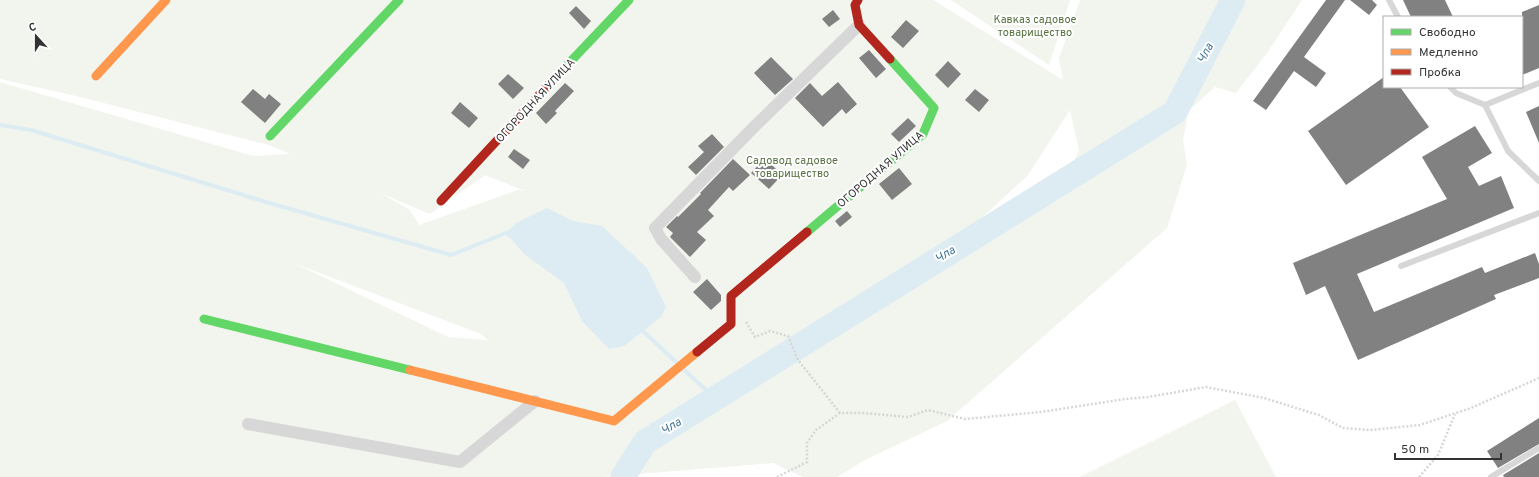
<svg xmlns="http://www.w3.org/2000/svg" width="1539" height="477" font-family="Overpass,sans-serif">
<style>
.green{fill:#f1f5ed;fill-rule:evenodd}
.water{fill:#ddebf3}
.lines{fill:none;stroke-linecap:round;stroke-linejoin:round}
.stream{stroke:#ddebf3;stroke-width:4}
.river{stroke:#ddebf3;stroke-width:25}
.building{fill:#818181}
.path{stroke:#d6d6d6;stroke-width:2.5;stroke-dasharray:2 2;stroke-linecap:butt}
.lane{stroke:#d7d7d7;stroke-width:6}
.street{stroke:#d7d7d7;stroke-width:12}
.fast{stroke:#63d668;stroke-width:9}
.slow{stroke:#ff974d;stroke-width:9}
.jam{stroke:#b3261e;stroke-width:9}
.labels{text-anchor:middle;stroke-width:4;stroke-linejoin:round;paint-order:stroke}
.park-label{font-size:11px;fill:#56703f;stroke:#fff}
.street-label{font-size:11px;fill:#333;stroke:#fff}
.water-label{font-size:12px;font-style:italic;fill:#3f7597;stroke:#fff}
</style>
<rect width="100%" height="100%" fill="#fff"/>
<path class="green" d="M 0,0 L 933,0 L 1063,80 L 1059,58 L 1080,0 L 1302,0 L 1267,53 L 1236,93 L 1215,87 L 1188,111 L 1183,141 L 1187,165 L 1167,228 L 947,421 L 863,461 L 837,477 L 803,477 L 773,463 L 602,477 L 0,477 L 0,82 L 253,156 L 290,154 L 269,145 L 76,96 L 0,79 ZM 1070,110 L 1079,150 L 1068,175 L 1050,175 L 975,224 L 1028,175 ZM 485,175 L 525,191 L 518,190 L 419,225 L 410,210 L 380,193 L 430,214 ZM 296,264 L 481,334 L 488,340 L 448,337 Z
M 951,0 L 1070,0 L 1049,65 Z
M 1235,400 L 1276,477 L 1080,477 Z"/>
<path class="water" d="M 547,208 L 573,221 L 602,226 L 647,268 L 666,307 L 661,317 L 624,346 L 609,349 L 582,321 L 564,283 L 524,254 L 506,233 L 516,223 Z"/>
<g class="lines">
<path class="stream" d="M 0,125 L 31,130 L 266,202 L 451,255 L 506,233 L 510,236
M 642,327 L 643,331 L 677,363
M 683,369 L 715,398"/>
<path class="river" d="M 623,477 L 645,442 L 1175,112 L 1233,0"/>
</g>
<path class="building" d="M 1326,0 L 1345,0 L 1304,57 L 1326,73 L 1316,87 L 1294,71 L 1266,110 L 1253,101 Z
M 1350,0 L 1372,0 L 1377,5 L 1369,15 Z
M 1403,0 L 1445,0 L 1453,17 L 1411,17 Z
M 1539,5 L 1539,68 L 1522,75 L 1522,12 Z
M 576,6 L 591,21 L 584,29 L 569,13 Z
M 833,10 L 840,19 L 829,27 L 822,19 Z
M 906,20 L 919,31 L 903,48 L 891,37 Z
M 869,50 L 886,69 L 876,78 L 859,58 Z
M 771,57 L 793,79 L 775,95 L 754,73 Z
M 948,61 L 961,74 L 948,88 L 935,75 Z
M 508,74 L 524,88 L 513,99 L 498,84 Z
M 1384,77 L 1384,87 L 1400,87 L 1429,127 L 1346,185 L 1308,131 Z
M 838,82 L 857,104 L 846,114 L 842,109 L 823,127 L 795,98 L 810,83 L 822,96 Z
M 565,83 L 574,91 L 555,111 L 557,113 L 546,124 L 536,113 Z
M 253,89 L 265,99 L 269,94 L 281,104 L 265,123 L 241,102 Z
M 975,89 L 989,100 L 979,112 L 965,100 Z
M 460,102 L 478,118 L 469,128 L 451,113 Z
M 1539,106 L 1539,143 L 1526,112 Z
M 908,118 L 916,126 L 899,142 L 891,134 Z
M 1475,126 L 1492,153 L 1468,167 L 1479,186 L 1501,176 L 1514,208 L 1357,274 L 1374,312 L 1482,267 L 1485,273 L 1535,253 L 1539,264 L 1539,278 L 1494,295 L 1496,299 L 1358,360 L 1325,286 L 1306,295 L 1293,263 L 1447,199 L 1422,157 Z
M 712,134 L 724,147 L 696,175 L 688,167 L 704,152 L 698,146 Z
M 514,149 L 530,160 L 523,169 L 508,157 Z
M 765,158 L 782,175 L 769,189 L 751,173 Z
M 733,159 L 750,175 L 733,191 L 729,187 L 708,210 L 714,216 L 697,232 L 706,240 L 690,257 L 670,237 L 673,233 L 666,227 L 677,216 L 678,217 L 701,194 L 700,193 Z
M 899,168 L 912,184 L 892,200 L 879,184 Z
M 847,211 L 852,217 L 840,227 L 835,221 Z
M 707,279 L 721,295 L 721,301 L 711,310 L 693,292 Z
M 1539,418 L 1539,444 L 1498,468 L 1487,451 Z
M 1539,453 L 1539,477 L 1504,477 L 1503,475 Z"/>
<g class="lines">
<path class="path" d="M 746,322 L 755,337 L 770,331 L 788,336 L 798,360 L 840,413
M 777,477 L 807,462 L 807,443 L 816,430 L 840,413 L 864,413 L 908,417 L 928,410 L 965,419 L 1041,412 L 1125,399 L 1148,397 L 1206,387 L 1264,398 L 1319,415 L 1343,428 L 1371,430 L 1420,425 L 1471,408 L 1539,378
M 1419,477 L 1438,455 L 1455,414"/>
<path class="lane" d="M 1389,0 L 1398,17
M 1450,87 L 1456,93 L 1485,105 L 1508,151 L 1539,181
M 1485,105 L 1539,83
M 1401,266 L 1539,213
M 1491,477 L 1539,448"/>
<path class="street" d="M 695,277 L 661,239 L 655,228 L 754,127 L 859,25
M 248,424 L 460,462 L 535,401"/>
<path class="fast" d="M 553,80 L 629,0
M 270,136 L 399,0
M 807,232 L 923,134 L 934,108 L 890,59
M 204,319 L 410,370"/>
<path class="slow" d="M 96,76 L 166,0
M 410,370 L 614,421 L 697,352"/>
<path class="jam" d="M 858,0 L 855,5 L 859,25 L 890,59
M 441,201 L 553,80
M 697,352 L 731,324 L 731,296 L 807,232"/>
</g>
<g class="labels">
<g class="park-label">
<text x="1035" y="23">Кавказ садовое<tspan x="1035" dy="13">товарищество</tspan></text>
<text x="792" y="164">Садовод садовое<tspan x="792" dy="13">товарищество</tspan></text>
</g>
<g class="street-label">
<text transform="translate(535 100) rotate(-47)" y="4">ОГОРОДНАЯ УЛИЦА</text>
<text transform="translate(880 169) rotate(-41)" y="4">ОГОРОДНАЯ УЛИЦА</text>
</g>
<g class="water-label">
<text transform="translate(1205 53) rotate(-62)" y="4">Чла</text>
<text transform="translate(945 254) rotate(-32)" y="4">Чла</text>
<text transform="translate(671 426) rotate(-32)" y="4">Чла</text>
</g>
</g>
<rect x="1383" y="16" width="140" height="72" fill="#ffffff" stroke="#adadad"/>
<rect x="1391" y="29" width="20" height="6" fill="#63d668" stroke="#adadad"/>
<text x="1419" y="36" font-size="12" fill="#333333">Свободно</text>
<rect x="1391" y="49" width="20" height="6" fill="#ff974d" stroke="#adadad"/>
<text x="1419" y="56" font-size="12" fill="#333333">Медленно</text>
<rect x="1391" y="69" width="20" height="6" fill="#b3261e" stroke="#adadad"/>
<text x="1419" y="76" font-size="12" fill="#333333">Пробка</text>
<g transform="translate(36 36) rotate(339)" stroke="#ffffff" stroke-width="3" paint-order="stroke">
<path d="M0-3L7 15L0 10L-7 15Z" fill="#333333"/>
<text y="-6" font-size="11" font-weight="bold" text-anchor="middle" fill="#333333">С</text>
</g>
<path d="M1395 453v6h106v-6" fill="none" stroke="#333333" stroke-width="2"/>
<text x="1401" y="453" font-size="12" fill="#333333" stroke="#ffffff" stroke-width="3" paint-order="stroke">50 m</text>
</svg>
